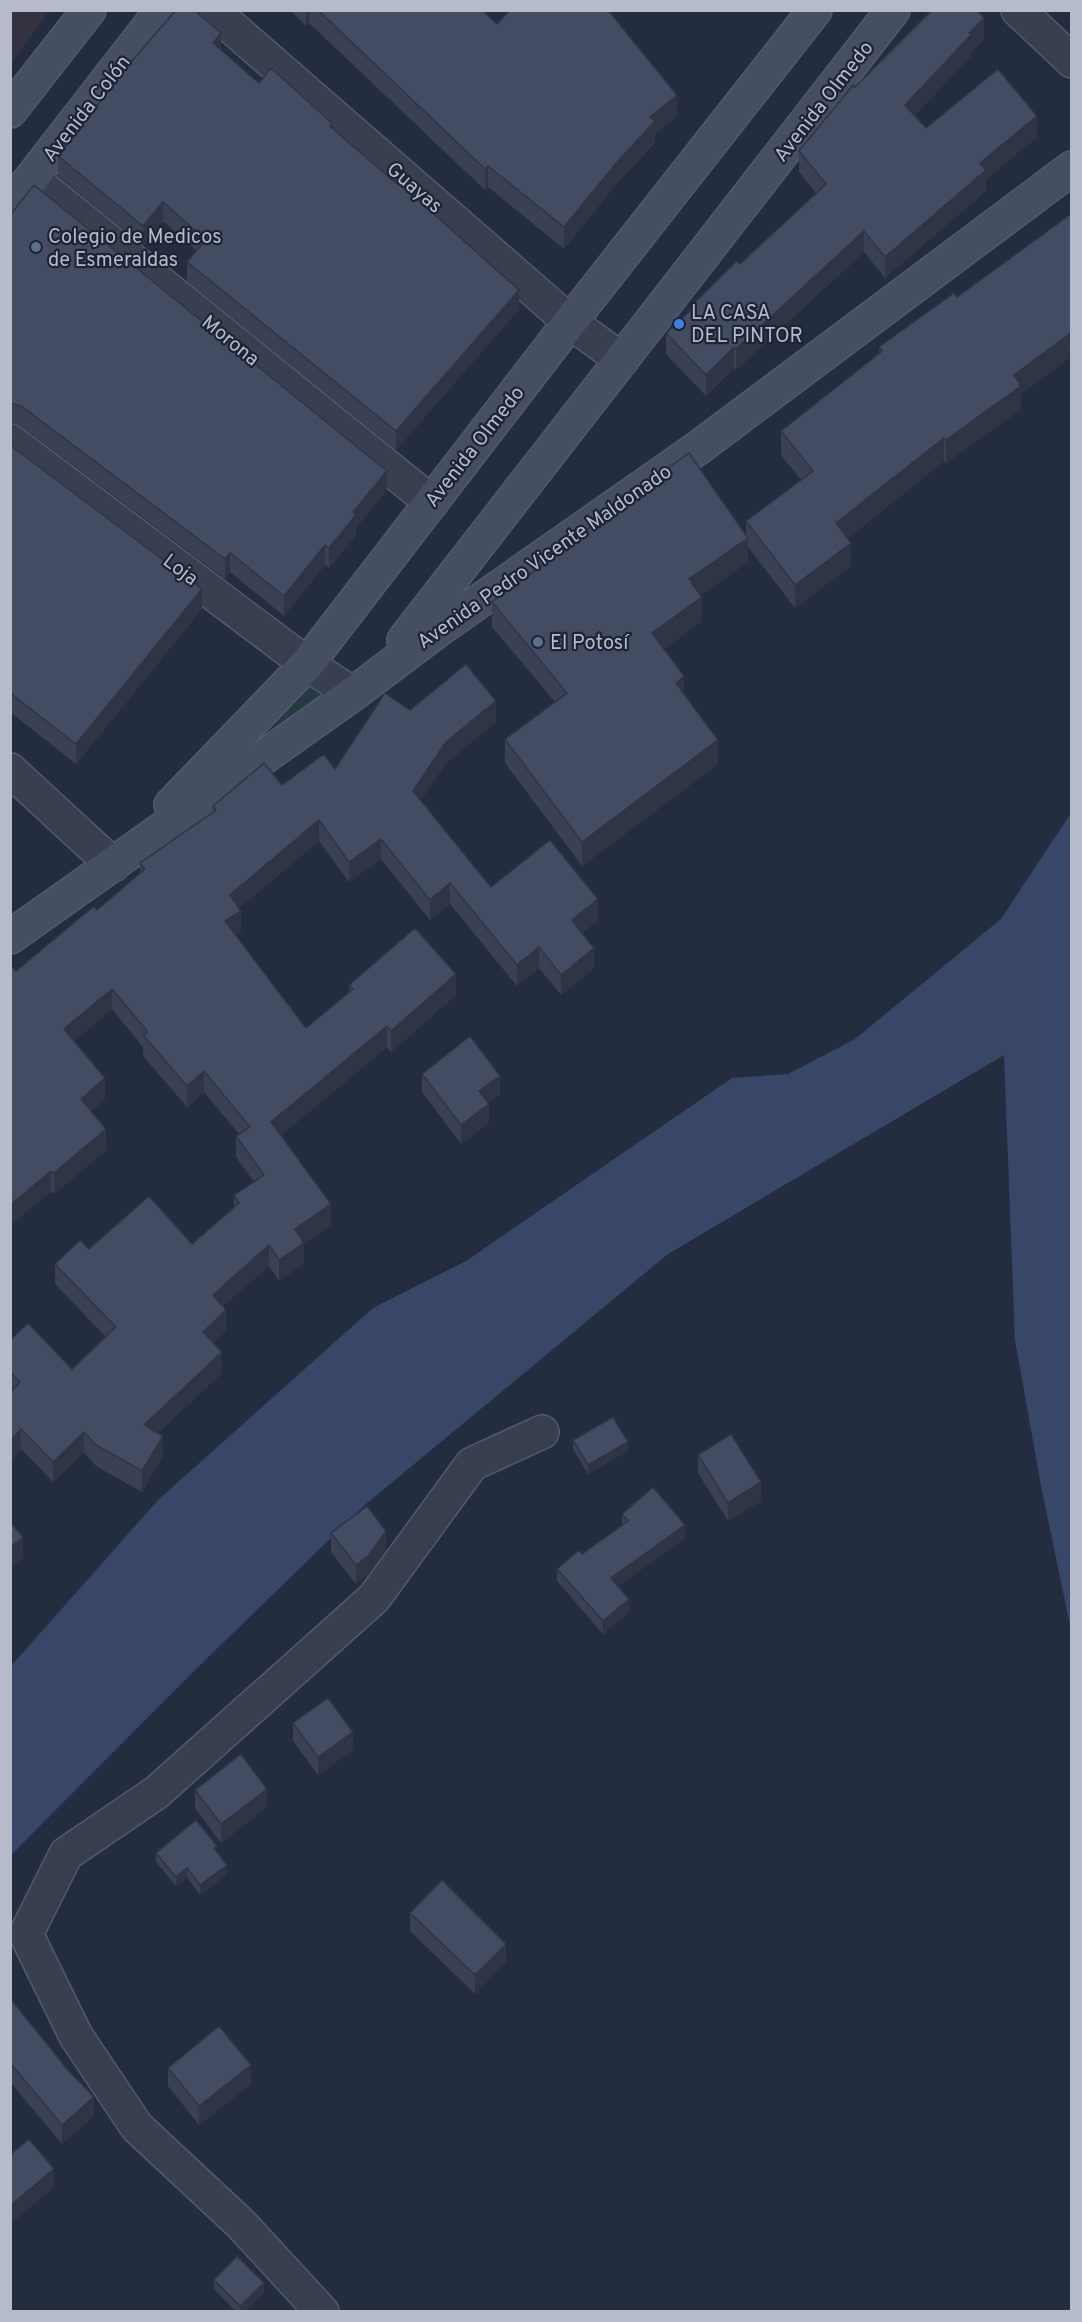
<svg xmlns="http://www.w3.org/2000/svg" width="1082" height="2322" font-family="Overpass,sans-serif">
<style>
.medical{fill:#343140}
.green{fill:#263b41}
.water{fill:#384667}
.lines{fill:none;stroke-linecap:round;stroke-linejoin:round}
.street-casing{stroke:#535a6a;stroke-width:36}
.secondary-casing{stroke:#535a6a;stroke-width:36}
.street{stroke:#383f50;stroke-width:33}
.secondary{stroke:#464e63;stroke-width:33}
.wall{fill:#3a4154}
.shaded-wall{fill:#2f3545}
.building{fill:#434c62;stroke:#2f3545;stroke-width:1.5}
.service-dot{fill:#5c6f8a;stroke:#1d2435;stroke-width:2}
.shop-dot{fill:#3f7fe0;stroke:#1d2435;stroke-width:2}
.labels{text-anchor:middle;stroke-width:4.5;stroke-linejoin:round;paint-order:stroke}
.street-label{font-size:20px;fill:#b5bbca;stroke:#1d2435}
.poi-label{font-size:20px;fill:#b5bbca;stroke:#1d2435;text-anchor:start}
</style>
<rect width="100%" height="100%" fill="#242d40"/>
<path class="medical" d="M 11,11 L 49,11 L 11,63 Z"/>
<path class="green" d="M 305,677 L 335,704 L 184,803 Z"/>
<path class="water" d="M 1071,813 L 1071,1630 L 1041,1486 L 1015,1340 L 1004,1055 L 668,1254 L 366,1504 L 192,1673 L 11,1855 L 11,1666 L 159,1499 L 373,1308 L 466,1261 L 732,1078 L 788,1074 L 855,1039 L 1001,919 Z"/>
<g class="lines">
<g class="street-casing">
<path id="street" d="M 212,10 L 570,322 L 622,360
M 1018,10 L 1072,61
M 32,179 L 431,502
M 10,441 L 307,664 L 353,694
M 10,770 L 113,865
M 322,2312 L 241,2224 L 137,2127 L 76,2036 L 26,1934 L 66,1854 L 157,1792 L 374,1598 L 472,1464 L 542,1432"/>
</g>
<g class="secondary-casing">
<path id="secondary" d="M 10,111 L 89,10
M 10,206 L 162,10
M 404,640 L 893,10
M 171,805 L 307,664 L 570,322 L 815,10
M 10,937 L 353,694 L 438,630 L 698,448 L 1072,168"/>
</g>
<use href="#street" class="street"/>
<use href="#secondary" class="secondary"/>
</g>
<path class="wall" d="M 290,10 L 482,10 L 497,24 L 677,116 L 655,134 L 655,143 L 618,182 L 564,249 L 488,187 L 485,190 L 309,23 L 306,26 Z
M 984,39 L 971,52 L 971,56 L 914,116 L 926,128 L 1037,137 L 986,179 L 986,191 L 885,278 L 864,252 L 736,370 L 734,368 L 706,396 L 666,354 L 666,333 L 693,309 L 693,304 L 740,264 L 816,193 L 799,172 L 799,151 L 855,87 Z
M 221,50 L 259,83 L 332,128 L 519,309 L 396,450 L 187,281 L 187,262 L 197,251 L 163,221 L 143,245 L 58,176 L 58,156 Z
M 1071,214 L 1071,357 L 1021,394 L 1021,409 L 946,463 L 944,461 L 848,538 L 851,566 L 795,608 L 748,547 L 748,562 L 701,595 L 702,621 L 664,649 L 684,694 L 718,764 L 582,866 L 505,763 L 505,739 L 555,702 L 492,627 L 492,602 L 581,537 L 581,534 L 642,489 L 642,486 L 746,535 L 746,521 L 801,480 L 781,455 L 781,431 L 879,354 L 879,347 L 957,297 Z
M 10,215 L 387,490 L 356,528 L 356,535 L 329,568 L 325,565 L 284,616 L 230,572 L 225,579 L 21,426 L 10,423 Z
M 10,445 L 202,609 L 76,764 L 10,712 Z
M 410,710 L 496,722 L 446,763 L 421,800 L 491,887 L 598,920 L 582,933 L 594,968 L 561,995 L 539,968 L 517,986 L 450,904 L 430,920 L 381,859 L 349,882 L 319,841 L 239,908 L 241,931 L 236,935 L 306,1028 L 349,992 L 349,985 L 456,995 L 391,1052 L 387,1047 L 281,1135 L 331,1225 L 304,1244 L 304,1263 L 279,1281 L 269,1266 L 223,1306 L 226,1331 L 213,1343 L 222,1373 L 158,1433 L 163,1456 L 142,1492 L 96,1466 L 84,1453 L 53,1482 L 21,1449 L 10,1462 L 10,1340 L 72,1369 L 106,1337 L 55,1284 L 55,1264 L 89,1249 L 192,1244 L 234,1207 L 234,1195 L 254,1182 L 236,1157 L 236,1136 L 239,1134 L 204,1092 L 187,1107 L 143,1056 L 143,1047 L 112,1009 L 74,1041 L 105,1099 L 91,1111 L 106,1150 L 54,1194 L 51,1191 L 12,1224 L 12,1245 L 10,1246 L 10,969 L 16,971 L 97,910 L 140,873 L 140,863 L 213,813 L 213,806 L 335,769 Z
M 422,1074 L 500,1094 L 488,1103 L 489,1123 L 461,1144 L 422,1092 Z
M 573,1440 L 628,1451 L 588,1474 L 573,1449 Z
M 698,1455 L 761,1501 L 728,1521 L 698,1473 Z
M 622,1514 L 685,1538 L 618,1586 L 629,1612 L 603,1634 L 557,1581 L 557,1569 L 582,1554 L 622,1525 Z
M 331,1533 L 386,1550 L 368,1574 L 356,1584 L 331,1552 Z
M 293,1723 L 353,1750 L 318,1775 L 293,1741 Z
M 195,1790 L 267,1807 L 221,1843 L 195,1808 Z
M 217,1851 L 227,1874 L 200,1895 L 187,1877 L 176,1886 L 156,1862 L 156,1853 Z
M 410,1913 L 506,1962 L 475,1994 L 410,1931 Z
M 10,1998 L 94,2116 L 62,2144 L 10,2082 Z
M 168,2068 L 251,2084 L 199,2125 L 168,2086 Z
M 10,2155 L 54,2187 L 12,2222 L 10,2221 Z
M 214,2280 L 264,2293 L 244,2312 L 236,2312 L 214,2289 Z"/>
<path class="shaded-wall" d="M 306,10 L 309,10 L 309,23 L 306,26 Z
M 984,18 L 984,39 L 971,52 L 971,56 L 905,126 L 905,105 L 969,33 Z
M 221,33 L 221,53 L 213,43 Z
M 677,95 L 677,116 L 655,134 L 655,143 L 618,182 L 564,249 L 564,227 L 650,117 Z
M 1037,116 L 1037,137 L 986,179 L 986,191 L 885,278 L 885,257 L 980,163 Z
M 488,166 L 488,187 L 485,190 L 485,169 Z
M 163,202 L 163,221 L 143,245 L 143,226 Z
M 864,231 L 864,252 L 736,370 L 736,349 Z
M 519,290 L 519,309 L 396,450 L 396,431 Z
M 1071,333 L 1071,357 L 1021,394 L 1021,409 L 946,463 L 946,440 L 1014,375 Z
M 734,347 L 734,368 L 706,396 L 706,375 Z
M 944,438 L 944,461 L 836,547 L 836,523 Z
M 387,471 L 387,490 L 356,528 L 356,535 L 329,568 L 329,548 L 353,512 Z
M 748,538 L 748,562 L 689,604 L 689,579 Z
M 851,543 L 851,566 L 795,608 L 795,585 Z
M 325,545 L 325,565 L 284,616 L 284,596 Z
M 230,553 L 230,572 L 225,579 L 225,559 Z
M 202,589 L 202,609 L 76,764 L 76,744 Z
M 702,597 L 702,621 L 652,658 L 652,633 Z
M 684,676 L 684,701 L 676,683 Z
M 496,701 L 496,722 L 446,763 L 413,812 L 413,791 L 446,742 Z
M 718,740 L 718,764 L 582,866 L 582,842 Z
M 319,820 L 319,841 L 230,915 L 230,895 Z
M 381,839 L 381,859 L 349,882 L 349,862 Z
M 450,883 L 450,904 L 430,920 L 430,900 Z
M 598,899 L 598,920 L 572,941 L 572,920 Z
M 241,911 L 241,931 L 225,942 L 225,921 Z
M 539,947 L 539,968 L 517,986 L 517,965 Z
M 594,948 L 594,968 L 561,995 L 561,975 Z
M 456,974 L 456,995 L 391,1052 L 391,1031 Z
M 112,989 L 112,1009 L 64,1049 L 64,1029 Z
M 387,1026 L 387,1047 L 271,1143 L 271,1122 Z
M 204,1071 L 204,1092 L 187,1107 L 187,1086 Z
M 500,1076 L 500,1094 L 479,1109 L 479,1091 Z
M 105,1078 L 105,1099 L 81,1119 L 81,1099 Z
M 489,1104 L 489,1123 L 461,1144 L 461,1125 Z
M 106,1129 L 106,1150 L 54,1194 L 54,1173 Z
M 51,1171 L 51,1191 L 10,1226 L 10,1205 Z
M 331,1204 L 331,1225 L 304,1244 L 304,1263 L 279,1281 L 279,1260 L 295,1229 Z
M 12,1224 L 12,1245 L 10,1246 L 10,1226 Z
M 269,1245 L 269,1266 L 213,1315 L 213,1295 Z
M 226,1310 L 226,1331 L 203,1353 L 203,1332 Z
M 222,1352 L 222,1373 L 144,1446 L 144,1425 Z
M 21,1429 L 21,1449 L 10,1462 L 10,1441 Z
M 84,1432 L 84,1453 L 53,1482 L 53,1462 Z
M 163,1436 L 163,1456 L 142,1492 L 142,1471 Z
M 628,1442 L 628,1451 L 588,1474 L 588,1465 Z
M 761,1482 L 761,1501 L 728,1521 L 728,1503 Z
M 685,1525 L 685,1538 L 611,1591 L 611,1578 Z
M 386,1531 L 386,1550 L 368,1574 L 356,1584 L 356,1565 Z
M 23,1537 L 23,1558 L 10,1569 L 10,1548 Z
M 629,1599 L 629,1612 L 603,1634 L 603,1621 Z
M 353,1732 L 353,1750 L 318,1775 L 318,1757 Z
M 267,1789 L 267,1807 L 221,1843 L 221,1824 Z
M 227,1865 L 227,1874 L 200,1895 L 200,1885 Z
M 187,1868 L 187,1877 L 176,1886 L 176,1877 Z
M 506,1944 L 506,1962 L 475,1994 L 475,1975 Z
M 251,2065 L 251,2084 L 199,2125 L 199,2106 Z
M 94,2097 L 94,2116 L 62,2144 L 62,2125 Z
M 54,2169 L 54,2187 L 12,2222 L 12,2204 Z
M 264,2283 L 264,2293 L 244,2312 L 240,2312 L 240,2306 Z"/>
<path class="building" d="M 176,10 L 194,10 L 221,33 L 213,43 L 259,83 L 271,68 L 332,123 L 330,126 L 397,184 L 398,182 L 519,290 L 396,431 L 187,262 L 206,240 L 163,202 L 143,226 L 58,156 L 125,69 Z
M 318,10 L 482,10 L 497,24 L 510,10 L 608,10 L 677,95 L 650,117 L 655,121 L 618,161 L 564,227 L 488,166 L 485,169 Z
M 932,10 L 977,10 L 984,18 L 969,33 L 971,35 L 905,105 L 926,128 L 998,69 L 1037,116 L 980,163 L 986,170 L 885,257 L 864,231 L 736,349 L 734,347 L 706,375 L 666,333 L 695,306 L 693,304 L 737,261 L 740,264 L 826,184 L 799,151 L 853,85 L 855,87 Z
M 34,185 L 387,471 L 353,512 L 356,515 L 329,548 L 325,545 L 284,596 L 230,553 L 225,559 L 21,406 L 10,403 L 10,215 Z
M 1071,214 L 1071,333 L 1014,375 L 1021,386 L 946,440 L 944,438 L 836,523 L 851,543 L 795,585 L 746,521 L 813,471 L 781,431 L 882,351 L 879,347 L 954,293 L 957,297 Z
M 10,445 L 202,589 L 76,744 L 10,693 Z
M 689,453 L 748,538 L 689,579 L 702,597 L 652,633 L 684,676 L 676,683 L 718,740 L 582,842 L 505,739 L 567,693 L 492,602 L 582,536 L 581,534 L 644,488 L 642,486 Z
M 466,664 L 496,701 L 446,742 L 413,791 L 491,887 L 550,840 L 598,899 L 572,920 L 594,948 L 561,975 L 539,947 L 517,965 L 450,883 L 430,900 L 381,839 L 349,862 L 319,820 L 230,895 L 241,911 L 225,921 L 306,1028 L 353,989 L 349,985 L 415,928 L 456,974 L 391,1031 L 387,1026 L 271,1122 L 331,1204 L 295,1229 L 304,1243 L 279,1260 L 269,1245 L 213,1295 L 226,1310 L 203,1332 L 222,1352 L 144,1425 L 163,1436 L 142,1471 L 96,1445 L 84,1432 L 53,1462 L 21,1429 L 10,1441 L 10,1393 L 20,1382 L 10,1372 L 10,1340 L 28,1323 L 72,1369 L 116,1327 L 55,1264 L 80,1240 L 89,1249 L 149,1196 L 192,1244 L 239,1203 L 234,1195 L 264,1175 L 236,1136 L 250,1127 L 204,1071 L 187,1086 L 143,1035 L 148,1032 L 112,989 L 64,1029 L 105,1078 L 81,1099 L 106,1129 L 54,1173 L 51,1171 L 10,1205 L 10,969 L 12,967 L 16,971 L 94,906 L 97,910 L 145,869 L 140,863 L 216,810 L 213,806 L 264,763 L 282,785 L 324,754 L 335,769 L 385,693 L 410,710 Z
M 470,1036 L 500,1076 L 479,1091 L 489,1104 L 461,1125 L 422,1074 Z
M 613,1417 L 628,1442 L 588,1465 L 573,1440 Z
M 731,1434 L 761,1482 L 728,1503 L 698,1455 Z
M 653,1487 L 685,1525 L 611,1578 L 629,1599 L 603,1621 L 557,1569 L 579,1550 L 582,1554 L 628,1521 L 622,1514 Z
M 367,1506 L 386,1531 L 368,1556 L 356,1565 L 331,1533 Z
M 10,1522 L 23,1537 L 10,1548 Z
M 328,1698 L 353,1732 L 318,1757 L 293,1723 Z
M 241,1754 L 267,1789 L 221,1824 L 195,1790 Z
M 196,1820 L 217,1846 L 214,1848 L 227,1865 L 200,1885 L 187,1868 L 176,1877 L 156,1853 Z
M 442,1880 L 506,1944 L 475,1975 L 410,1913 Z
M 10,1998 L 68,2070 L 94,2097 L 62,2125 L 10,2063 Z
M 219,2026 L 251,2065 L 199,2106 L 168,2068 Z
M 29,2139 L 54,2169 L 12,2204 L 10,2202 L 10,2155 Z
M 237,2256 L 264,2283 L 240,2306 L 214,2280 Z"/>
<g class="service-dot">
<circle cx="36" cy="247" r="6"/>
<circle cx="538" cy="642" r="6"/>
</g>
<circle class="shop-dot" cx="679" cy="324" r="6"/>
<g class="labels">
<g class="street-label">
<text transform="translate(823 101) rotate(-52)" y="7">Avenida Olmedo</text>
<text transform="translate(86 108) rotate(-52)" y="7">Avenida Colón</text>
<text transform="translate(415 187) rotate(41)" y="7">Guayas</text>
<text transform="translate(231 340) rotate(39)" y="7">Morona</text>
<text transform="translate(474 446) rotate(-52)" y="7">Avenida Olmedo</text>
<text transform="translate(544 556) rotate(-35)" y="7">Avenida Pedro Vicente Maldonado</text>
<text transform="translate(181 569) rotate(37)" y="7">Loja</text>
</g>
<g class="poi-label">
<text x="48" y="243">Colegio de Medicos<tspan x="48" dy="23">de Esmeraldas</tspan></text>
<text x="691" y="319">LA CASA<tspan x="691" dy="23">DEL PINTOR</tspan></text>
<text x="550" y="649">El Potosí</text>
</g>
</g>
<rect width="1082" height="2322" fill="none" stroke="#b5bbca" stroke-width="24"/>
</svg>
